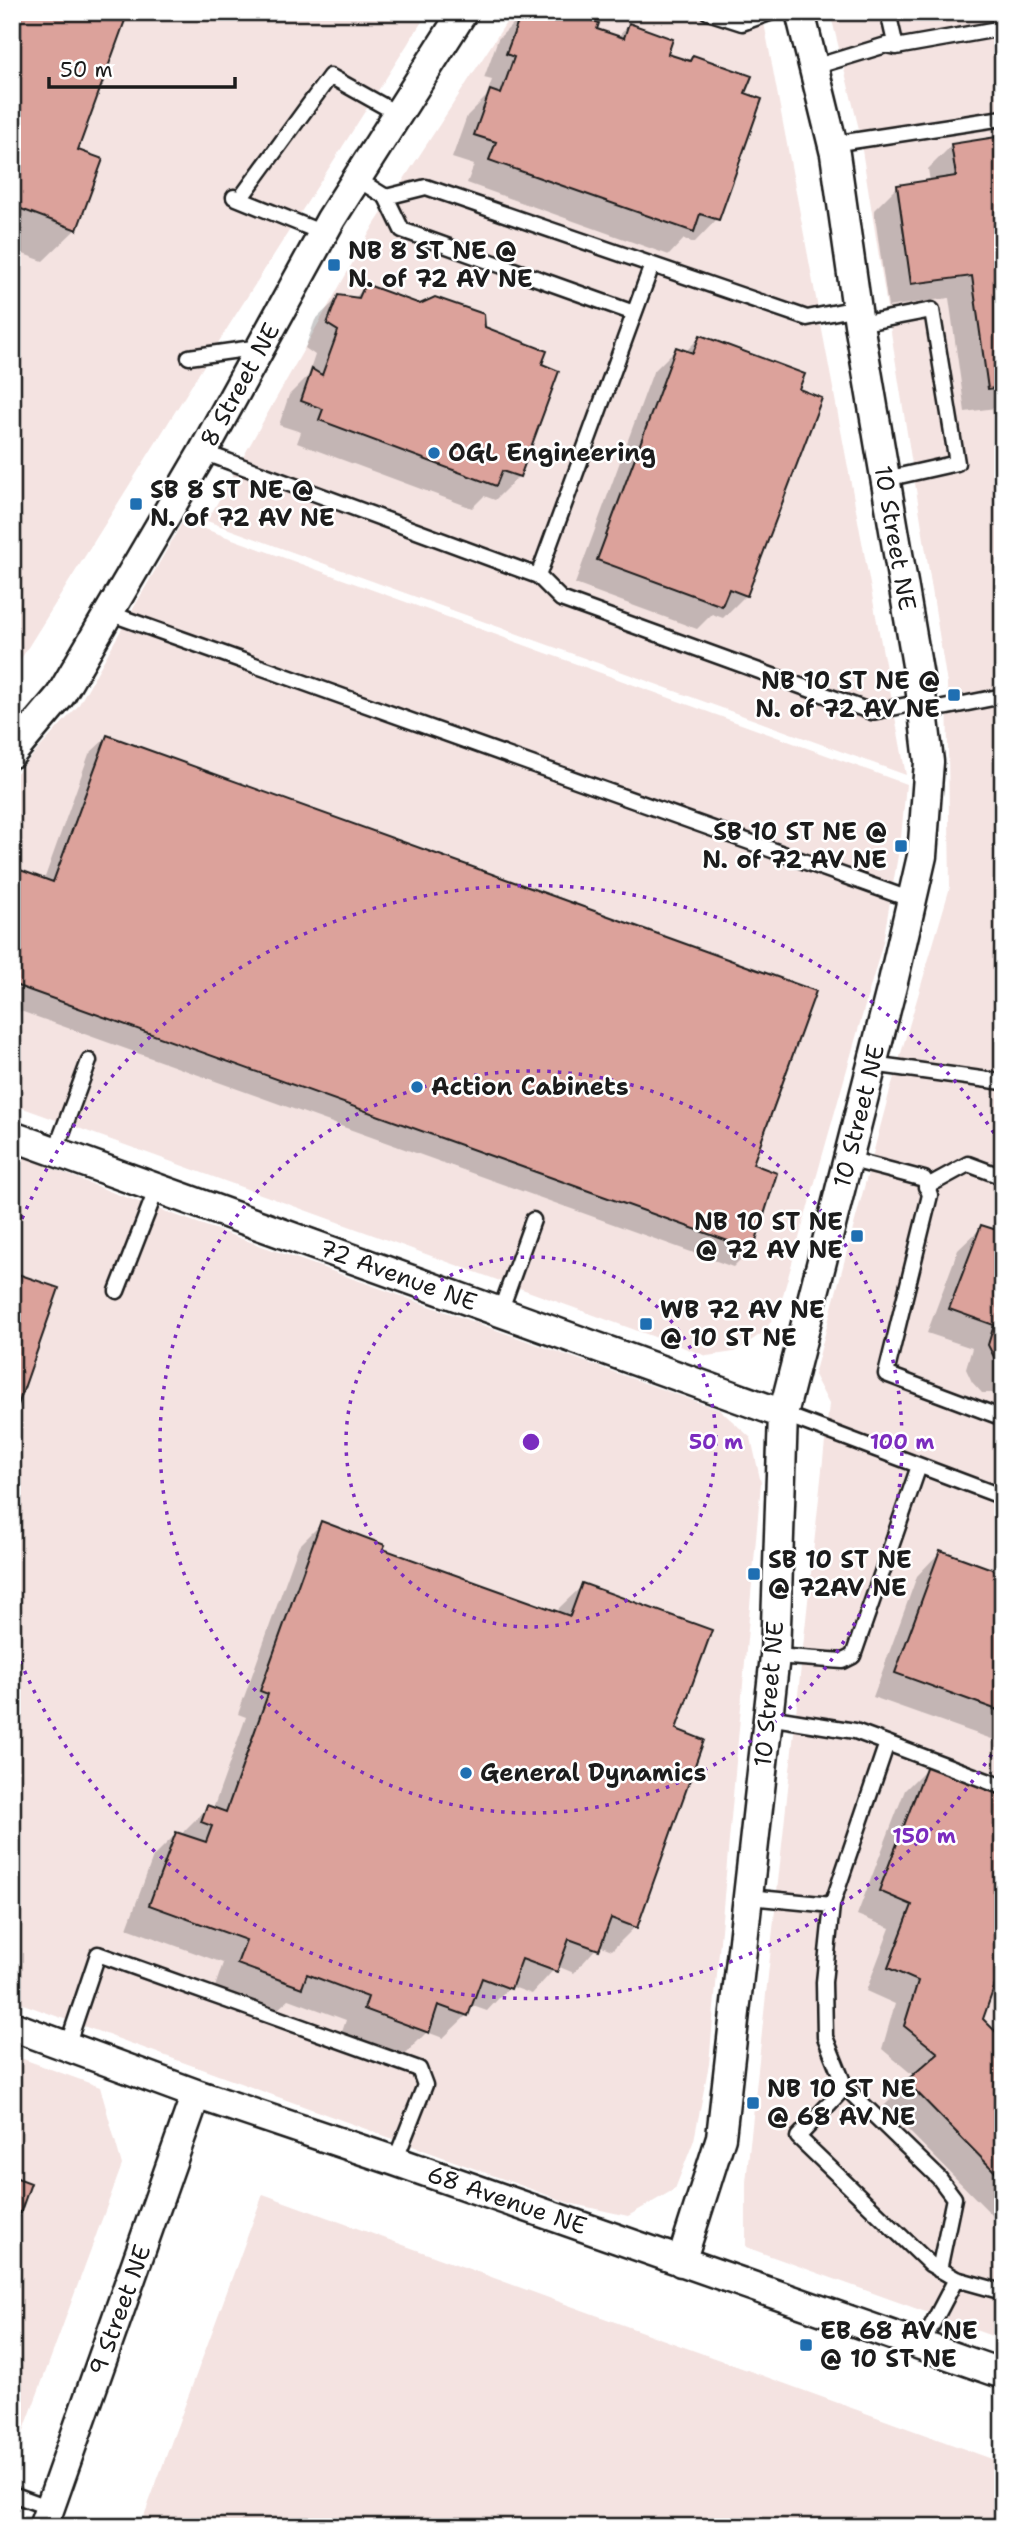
<svg xmlns="http://www.w3.org/2000/svg" width="1015" height="2539" font-family="'Shantell Sans',sans-serif">
<style>
.built{fill:#f4e3e1}
.shadow{fill:#0003}
.building{fill:#dca29b;stroke:#1c1c1c;stroke-width:2}
.lines{fill:none;stroke-linecap:round;stroke-linejoin:round}
.lane-casing{stroke:#1c1c1c;stroke-width:19}
.street-casing{stroke:#1c1c1c;stroke-width:33}
.lane{stroke:#fff;stroke-width:14}
.street{stroke:#fff;stroke-width:28}
.ring{fill:none;stroke:#7b2cbf;stroke-width:3.5;stroke-dasharray:3.5 7}
.poi-dot{fill:#1f6fb2;stroke:#fff;stroke-width:2.5}
.labels{text-anchor:middle;stroke-width:5;stroke-linejoin:round;paint-order:stroke}
.poi-label{font-size:24px;font-weight:bold;fill:#1c1c1c;stroke:#fff;text-anchor:start}
.street-label{font-size:24px;fill:#1c1c1c;stroke:#fff}
.centre{fill:#7b2cbf;stroke:#fff;stroke-width:3.5}
.ring-label{font-size:21px;text-anchor:middle;font-weight:bold;fill:#7b2cbf;stroke:#fff;stroke-width:5;stroke-linejoin:round;paint-order:stroke}
</style>
<rect width="100%" height="100%" fill="#fff"/>
<filter id="ink" filterUnits="userSpaceOnUse"><feTurbulence type="fractalNoise" baseFrequency=".0143" numOctaves="2"/><feDisplacementMap in="SourceGraphic" scale="14" xChannelSelector="R" yChannelSelector="G"/><feConvolveMatrix kernelMatrix="1 2 1 2 8 2 1 2 1" color-interpolation-filters="sRGB"/></filter>
<g filter="url(#ink)">
<path class="built" d="M 12,12 L 428,12 L 228,327 L 12,673 Z
M 513,12 L 762,12 L 906,775 L 207,521 L 374,225 Z
M 830,12 L 1003,12 L 1003,2340 L 746,2247 L 746,2182 L 829,1404 L 814,1375 L 889,1094 L 950,887 L 947,684 L 858,125 Z
M 183,521 L 906,784 L 901,838 L 883,942 L 779,1309 L 764,1332 L 734,1352 L 707,1356 L 12,1104 L 12,778 L 78,706 Z
M 12,1152 L 114,1193 L 720,1410 L 751,1438 L 761,1483 L 709,2064 L 694,2140 L 675,2189 L 628,2216 L 569,2203 L 12,2000 Z
M 12,2055 L 100,2087 L 122,2165 L 12,2463 Z
M 263,2194 L 1003,2463 L 1003,2527 L 140,2527 Z"/>
<path class="shadow" d="M 12,12 L 76,151 L 76,229 L 43,261 L 12,250 Z
M 541,12 L 566,12 L 595,30 L 617,38 L 629,25 L 666,55 L 687,62 L 693,57 L 743,94 L 760,100 L 717,219 L 694,243 L 684,239 L 669,255 L 467,183 L 474,165 L 452,158 L 467,116 L 486,97 L 492,80 L 484,78 L 498,39 L 521,16 L 533,20 Z
M 904,12 L 931,12 L 906,19 Z
M 1003,138 L 1003,407 L 965,412 L 949,298 L 888,307 L 874,210 L 897,187 L 930,182 L 928,169 L 952,145 Z
M 366,286 L 519,476 L 495,500 L 484,496 L 472,508 L 297,443 L 301,432 L 279,425 L 289,395 L 308,376 L 315,355 L 305,348 L 315,320 L 339,297 L 354,299 Z
M 700,337 L 797,390 L 746,595 L 723,618 L 712,614 L 697,629 L 575,584 L 653,372 L 676,349 L 685,352 Z
M 107,737 L 751,1165 L 751,1249 L 733,1267 L 12,1008 L 12,869 L 44,880 L 89,754 Z
M 982,1227 L 1003,1233 L 1003,1427 L 987,1420 L 998,1393 L 982,1393 L 972,1382 L 966,1369 L 972,1348 L 927,1333 L 958,1250 Z
M 322,1523 L 381,1550 L 558,1613 L 559,1608 L 583,1585 L 674,1730 L 635,1927 L 612,1950 L 599,1945 L 574,1973 L 557,1966 L 532,1994 L 510,1986 L 487,2011 L 470,2005 L 467,2015 L 443,2038 L 427,2032 L 404,2055 L 342,2032 L 346,2020 L 289,1999 L 277,2010 L 215,1987 L 223,1963 L 127,1928 L 153,1857 L 176,1834 L 182,1836 L 184,1831 L 208,1807 L 213,1809 L 246,1717 L 238,1714 L 298,1547 Z
M 940,1552 L 1003,1575 L 1003,1743 L 873,1697 L 917,1576 Z
M 928,1767 L 981,2019 L 1003,2041 L 1003,2226 L 884,2106 L 914,2076 L 882,2049 L 895,2004 L 866,1991 L 890,1928 L 857,1915 L 905,1790 Z"/>
<path class="building" d="M 12,12 L 128,12 L 78,150 L 103,159 L 77,230 L 16,207 L 12,217 Z
M 544,12 L 571,12 L 599,23 L 597,29 L 624,38 L 629,23 L 673,39 L 668,54 L 690,61 L 693,55 L 752,76 L 745,93 L 762,99 L 719,220 L 700,214 L 694,232 L 489,160 L 496,142 L 474,135 L 490,90 L 501,94 L 514,57 L 506,54 L 521,14 L 541,21 Z
M 1003,136 L 1003,387 L 988,389 L 972,276 L 911,284 L 897,185 L 956,176 L 951,144 Z
M 365,284 L 420,304 L 435,297 L 484,314 L 485,327 L 547,351 L 542,364 L 559,371 L 520,477 L 502,471 L 496,486 L 319,420 L 323,409 L 301,401 L 312,369 L 322,375 L 338,331 L 327,324 L 338,295 L 359,298 Z
M 700,335 L 805,374 L 799,389 L 822,398 L 747,596 L 729,589 L 722,606 L 597,560 L 676,347 L 693,353 Z
M 107,735 L 816,991 L 753,1164 L 777,1173 L 753,1250 L 12,984 L 12,867 L 53,882 Z
M 981,1225 L 1003,1232 L 1003,1368 L 995,1359 L 988,1345 L 994,1325 L 949,1309 Z
M 12,1272 L 59,1288 L 15,1414 L 12,1413 Z
M 321,1521 L 385,1545 L 383,1549 L 570,1616 L 582,1583 L 712,1630 L 676,1729 L 704,1740 L 637,1928 L 611,1918 L 599,1950 L 569,1939 L 557,1972 L 522,1959 L 511,1989 L 482,1978 L 468,2016 L 438,2005 L 429,2033 L 364,2009 L 368,1997 L 307,1974 L 302,1988 L 237,1964 L 246,1940 L 149,1905 L 176,1832 L 206,1842 L 212,1826 L 201,1822 L 207,1805 L 226,1812 L 268,1694 L 260,1691 Z
M 940,1550 L 1003,1573 L 1003,1712 L 895,1673 Z
M 927,1765 L 1003,1792 L 1003,1962 L 983,2019 L 1003,2039 L 1003,2180 L 906,2081 L 938,2053 L 904,2026 L 918,1981 L 888,1968 L 912,1905 L 879,1891 Z
M 12,2176 L 31,2183 L 12,2236 Z"/>
<g class="lines">
<g class="lane-casing">
<path id="lane" d="M 708,12 L 742,23 L 772,12
M 888,12 L 896,47
M 814,67 L 886,45 L 896,47 L 1003,28
M 832,144 L 1003,118
M 357,179 L 386,197 L 426,187 L 807,318 L 857,308
M 234,197 L 323,233
M 386,197 L 402,230 L 634,313
M 240,199 L 330,76 L 398,114
M 859,324 L 932,310 L 957,463 L 886,479
M 189,357 L 260,347
M 203,452 L 538,576 L 561,599 L 872,712 L 922,702
M 538,576 L 652,265
M 109,613 L 912,900
M 923,712 L 1003,696
M 872,1064 L 1003,1082
M 55,1152 L 89,1061
M 848,1159 L 924,1179 L 930,1195 L 886,1374 L 1003,1418
M 926,1187 L 968,1164 L 1003,1177
M 117,1291 L 157,1188
M 500,1312 L 533,1220
M 783,1414 L 1003,1497
M 775,1656 L 843,1661 L 853,1656 L 919,1466
M 768,1717 L 855,1731 L 887,1743
M 1003,1787 L 887,1743 L 832,1905 L 824,1982 L 825,2037 L 845,2087 L 798,2137 L 930,2264 L 956,2279 L 1003,2292
M 748,1897 L 832,1905
M 67,2046 L 98,1954 L 419,2069 L 425,2085 L 395,2161
M 845,2087 L 939,2178 L 954,2198 L 939,2270
M 922,2344 L 956,2279
M 12,2494 L 50,2508"/>
</g>
<g class="street-casing">
<path id="street" d="M 12,753 L 60,696 L 203,452 L 331,219 L 463,12
M 12,1136 L 783,1414
M 12,2026 L 196,2094 L 395,2161 L 1003,2374
M 681,2262 L 721,2137 L 775,1656 L 783,1414 L 892,986 L 922,856 L 929,762 L 919,677 L 859,324 L 835,154 L 800,12
M 43,2527 L 196,2094"/>
</g>
<use href="#lane" class="lane"/>
<use href="#street" class="street"/>
</g>
</g>
<g class="ring">
<circle cx="531" cy="1442" r="185"/>
<circle cx="531" cy="1442" r="371"/>
<path d="M1003 1737A556 556 0 0 1 14 1646M14 1238A556 556 0 0 1 1003 1147"/>
</g>
<g class="poi-dot">
<rect x="327" y="258" width="14" height="14" rx="3.5"/>
<circle cx="434" cy="453" r="7"/>
<rect x="129" y="497" width="14" height="14" rx="3.5"/>
<rect x="947" y="688" width="14" height="14" rx="3.5"/>
<rect x="894" y="839" width="14" height="14" rx="3.5"/>
<circle cx="417" cy="1087" r="7"/>
<rect x="850" y="1229" width="14" height="14" rx="3.5"/>
<rect x="639" y="1317" width="14" height="14" rx="3.5"/>
<rect x="747" y="1567" width="14" height="14" rx="3.5"/>
<circle cx="466" cy="1773" r="7"/>
<rect x="746" y="2096" width="14" height="14" rx="3.5"/>
<rect x="799" y="2338" width="14" height="14" rx="3.5"/>
</g>
<g class="labels">
<g class="poi-label">
<text x="348" y="259">NB 8 ST NE @<tspan x="348" dy="28">N. of 72 AV NE</tspan></text>
<text x="448" y="461">OGL Engineering</text>
<text x="150" y="498">SB 8 ST NE @<tspan x="150" dy="28">N. of 72 AV NE</tspan></text>
<text x="940" y="689" text-anchor="end">NB 10 ST NE @<tspan x="940" dy="28">N. of 72 AV NE</tspan></text>
<text x="887" y="840" text-anchor="end">SB 10 ST NE @<tspan x="887" dy="28">N. of 72 AV NE</tspan></text>
<text x="431" y="1095">Action Cabinets</text>
<text x="843" y="1230" text-anchor="end">NB 10 ST NE<tspan x="843" dy="28">@ 72 AV NE</tspan></text>
<text x="660" y="1318">WB 72 AV NE<tspan x="660" dy="28">@ 10 ST NE</tspan></text>
<text x="768" y="1568">SB 10 ST NE<tspan x="768" dy="28">@ 72AV NE</tspan></text>
<text x="480" y="1781">General Dynamics</text>
<text x="767" y="2097">NB 10 ST NE<tspan x="767" dy="28">@ 68 AV NE</tspan></text>
<text x="820" y="2339">EB 68 AV NE<tspan x="820" dy="28">@ 10 ST NE</tspan></text>
</g>
<g class="street-label">
<text transform="translate(240 385) rotate(-61)" y="8">8 Street NE</text>
<text transform="translate(895 538) rotate(80)" y="8">10 Street NE</text>
<text transform="translate(859 1116) rotate(-76)" y="8">10 Street NE</text>
<text transform="translate(398 1275) rotate(20)" y="8">72 Avenue NE</text>
<text transform="translate(769 1694) rotate(-85)" y="8">10 Street NE</text>
<text transform="translate(507 2200) rotate(19)" y="8">68 Avenue NE</text>
<text transform="translate(120 2310) rotate(-70)" y="8">9 Street NE</text>
</g>
</g>
<circle cx="531" cy="1442" r="10" class="centre"/>
<g class="ring-label">
<text x="716" y="1449">50 m</text>
<text x="902" y="1449">100 m</text>
<text x="924" y="1843">150 m</text>
</g>
<rect width="1015" height="2539" fill="none" stroke="#fff" stroke-width="42"/>
<rect x="21" y="21" width="973" height="2497" fill="none" stroke="#1c1c1c" stroke-width="2.5" filter="url(#ink)"/>
<path d="M49 77v10h186v-10" fill="none" stroke="#1c1c1c" stroke-width="3.5"/>
<text x="60" y="77" font-size="21" fill="#1c1c1c" stroke="#ffffff" stroke-width="5" paint-order="stroke">50 m</text>
</svg>
